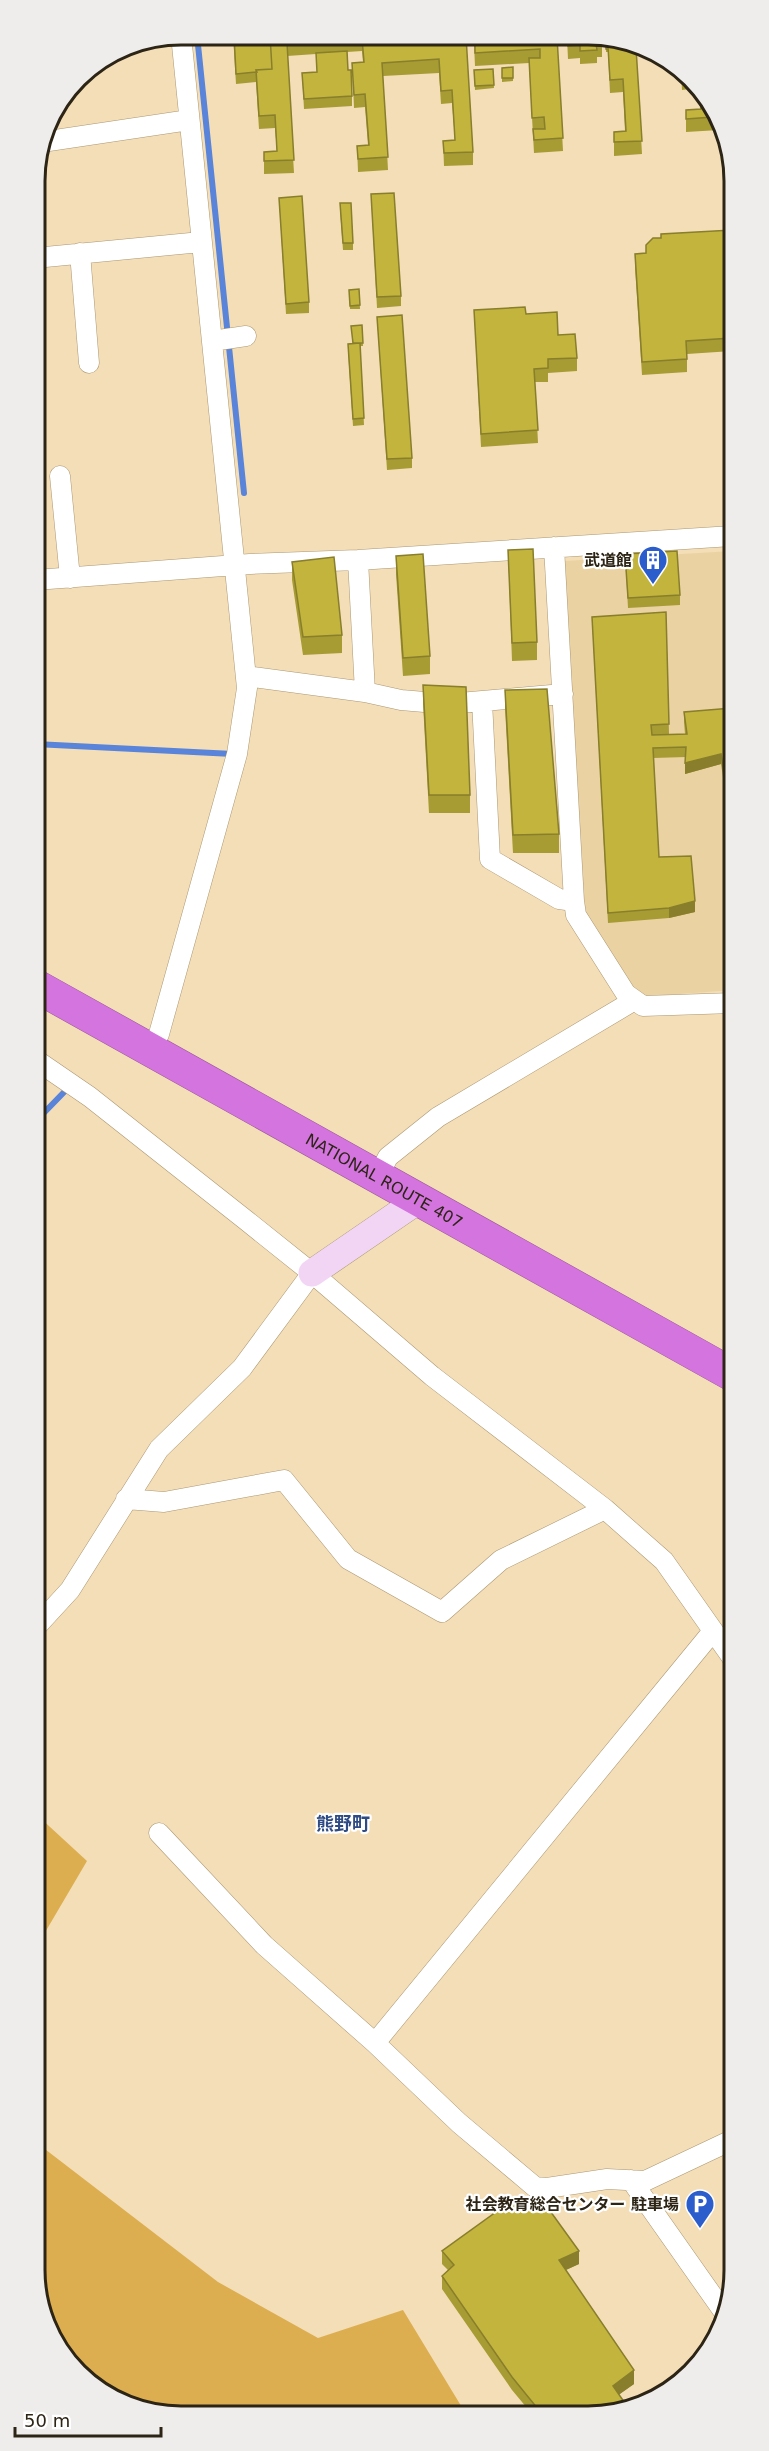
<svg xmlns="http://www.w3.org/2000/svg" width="769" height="2451" font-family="'DejaVu Sans','Noto Sans JP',sans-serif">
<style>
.built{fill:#ebd2a3}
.green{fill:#dcae50}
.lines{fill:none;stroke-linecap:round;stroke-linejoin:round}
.stream{stroke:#5984d9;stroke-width:6}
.street-casing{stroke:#ab9771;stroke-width:21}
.secondary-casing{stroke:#ab9771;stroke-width:28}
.highway-casing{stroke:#995898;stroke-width:34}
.street{stroke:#fff;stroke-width:20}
.secondary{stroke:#f2d5f5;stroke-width:27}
.highway{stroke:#d374df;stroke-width:33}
.wall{fill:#a79b34}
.shaded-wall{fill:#887e2b}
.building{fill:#c2b43d;stroke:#887e2b;stroke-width:1.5}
.labels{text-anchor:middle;stroke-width:4.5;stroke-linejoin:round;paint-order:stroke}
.poi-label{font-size:16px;font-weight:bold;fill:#2c2415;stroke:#fff;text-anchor:end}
.street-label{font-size:16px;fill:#2c2415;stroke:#fff}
.neighbourhood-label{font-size:18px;font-weight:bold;fill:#2f4b83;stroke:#fff}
.rim{fill:none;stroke:#2c2415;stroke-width:3}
</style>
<rect width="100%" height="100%" fill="#f4deb7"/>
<path class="built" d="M 732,551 L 733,990 L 640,997 L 585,913 L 564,561 Z"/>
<path class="green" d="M 37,1815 L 87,1861 L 37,1946 Z
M 37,2143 L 218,2282 L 318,2338 L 403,2310 L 466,2414 L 152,2414 L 77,2373 L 37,2298 Z"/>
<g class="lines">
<path class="stream" d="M 197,35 L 244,493
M 35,744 L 233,754
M 36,1121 L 69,1087"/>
<g class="street-casing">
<path id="street" d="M 42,142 L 189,120
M 80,253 L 89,363
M 35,258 L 201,242
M 212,341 L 246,336
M 60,476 L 70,578
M 554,547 L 574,901 L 576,915 L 626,994 L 643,1006 L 733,1003
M 358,560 L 365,692
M 35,580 L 250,564 L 358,560 L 732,536
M 246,676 L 365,692 L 401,700 L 448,704 L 563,694
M 482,701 L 490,859 L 559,899 L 574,901
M 151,1050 L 159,1034 L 237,754 L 247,688 L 181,35
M 36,1060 L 90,1097 L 247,1221 L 312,1273 L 432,1376 L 605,1509 L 664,1561 L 733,1659
M 378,1176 L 388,1157 L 438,1117 L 633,1001
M 126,1499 L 164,1502 L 284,1480 L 348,1559 L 442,1612 L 501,1560 L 605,1509
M 36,1627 L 70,1590 L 159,1449 L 242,1368 L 312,1273
M 159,1833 L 264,1945 L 375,2043 L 459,2123 L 535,2187 L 547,2188 L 607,2179 L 645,2181 L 734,2139
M 375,2043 L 713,1631
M 631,2180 L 726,2315"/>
</g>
<g class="secondary-casing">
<path id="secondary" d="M 312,1273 L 420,1199"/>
</g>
<g class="highway-casing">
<g id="highway">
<path id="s1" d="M 36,986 L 733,1375"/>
</g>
</g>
<use href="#street" class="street"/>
<use href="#secondary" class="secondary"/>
<use href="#highway" class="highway"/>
</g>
<path class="wall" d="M 233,35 L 602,37 L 602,57 L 597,57 L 597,63 L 580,64 L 580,58 L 568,59 L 567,38 L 557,38 L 563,151 L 534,153 L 529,63 L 475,66 L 474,44 L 466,44 L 473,152 L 473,165 L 444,166 L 443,141 L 455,140 L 452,103 L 441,104 L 439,73 L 383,76 L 388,170 L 358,172 L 357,146 L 368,145 L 365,107 L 354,108 L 352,63 L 363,62 L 362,51 L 347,52 L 348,70 L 352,96 L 352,106 L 304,109 L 302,73 L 317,72 L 316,54 L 287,56 L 294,173 L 264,174 L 264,152 L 277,151 L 275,128 L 259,129 L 256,82 L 236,84 Z
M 606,37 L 617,37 L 617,47 L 620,46 L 619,38 L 636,48 L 642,154 L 614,156 L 614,132 L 625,131 L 623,92 L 610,93 L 608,52 L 606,52 Z
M 513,67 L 513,81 L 502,82 L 502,68 Z
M 493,69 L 494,88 L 475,90 L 474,70 Z
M 681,72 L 692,78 L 698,88 L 682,90 Z
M 699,90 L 719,128 L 719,130 L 686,132 L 686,110 L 700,109 Z
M 371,194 L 401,296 L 401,306 L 377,308 Z
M 279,198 L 309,302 L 309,313 L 286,314 Z
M 340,210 L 353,243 L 353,250 L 343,250 Z
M 732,230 L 732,351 L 687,354 L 687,372 L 642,375 L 635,267 L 635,254 L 646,253 L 661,238 Z
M 359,289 L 360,309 L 350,309 L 349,290 Z
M 474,310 L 526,314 L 577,358 L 577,371 L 548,373 L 548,382 L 535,382 L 538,443 L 481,447 Z
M 377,317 L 412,458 L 412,468 L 387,470 Z
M 362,325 L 363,346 L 360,346 L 364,425 L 353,426 L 348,351 Z
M 508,550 L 537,642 L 537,660 L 512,661 Z
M 625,554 L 680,595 L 680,605 L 628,608 Z
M 396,556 L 430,656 L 430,674 L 403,676 L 396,574 Z
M 292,562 L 342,635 L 342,653 L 303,655 L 292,580 Z
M 666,612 L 669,734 L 657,735 L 685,734 L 684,722 L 684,712 L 732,708 L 733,845 L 721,764 L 685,774 L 686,757 L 653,758 L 659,857 L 695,912 L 669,918 L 608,923 L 592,617 Z
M 423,685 L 470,795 L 470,813 L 429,813 L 423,703 Z
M 505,690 L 559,834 L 559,853 L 513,853 L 505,708 Z
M 523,2209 L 579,2264 L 566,2270 L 634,2384 L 619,2394 L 616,2414 L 532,2414 L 512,2390 L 442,2289 L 442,2276 L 448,2270 L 442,2264 L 442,2251 Z"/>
<path class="shaded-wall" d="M 721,754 L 721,764 L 685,774 L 685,763 Z
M 695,901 L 695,912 L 669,918 L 669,908 Z
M 579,2251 L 579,2264 L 559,2273 L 559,2260 Z
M 634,2370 L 634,2384 L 613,2399 L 613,2386 Z"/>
<path class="building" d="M 234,35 L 270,35 L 272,69 L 256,70 L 257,72 L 236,74 Z
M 270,35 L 466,36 L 473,152 L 444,153 L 443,141 L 455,140 L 452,90 L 441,91 L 439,59 L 382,63 L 388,157 L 358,159 L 357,146 L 369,145 L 365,94 L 354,95 L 352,63 L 364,62 L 362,38 L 287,43 L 294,160 L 264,161 L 264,152 L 277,151 L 275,115 L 259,116 L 256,70 L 272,69 Z
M 475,36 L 557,37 L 563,138 L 534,140 L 533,129 L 545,129 L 544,117 L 532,118 L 529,58 L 540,58 L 540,49 L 475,53 Z
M 568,37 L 602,37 L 602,44 L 596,44 L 597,50 L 580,51 L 580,45 L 568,46 Z
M 616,38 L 617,47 L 608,47 L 608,49 L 606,49 L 606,39 Z
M 620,39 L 636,48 L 642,141 L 614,142 L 614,132 L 626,131 L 623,79 L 610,80 L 608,47 L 621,46 Z
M 347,51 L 348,70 L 351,70 L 352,96 L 304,99 L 302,73 L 317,72 L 316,53 Z
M 513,67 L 513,78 L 502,78 L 502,68 Z
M 493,69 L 494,85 L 475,86 L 474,70 Z
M 682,72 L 689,76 L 682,76 Z
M 700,92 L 713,117 L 686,119 L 686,110 L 701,109 Z
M 394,193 L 401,296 L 377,297 L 371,194 Z
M 302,196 L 309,302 L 286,304 L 279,198 Z
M 340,203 L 351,203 L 353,243 L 343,243 Z
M 732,230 L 732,338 L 686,341 L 687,359 L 642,362 L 635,254 L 646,253 L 646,245 L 653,238 L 661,238 L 661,234 Z
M 359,289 L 360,305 L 350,306 L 349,290 Z
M 525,307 L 526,314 L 557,312 L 558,335 L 575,334 L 577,358 L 548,359 L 548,368 L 534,369 L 538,430 L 481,434 L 474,310 Z
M 402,315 L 412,458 L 387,459 L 377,317 Z
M 362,325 L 363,343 L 353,343 L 351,326 Z
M 360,343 L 364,418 L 353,419 L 348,344 Z
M 533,549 L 537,642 L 512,643 L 508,550 Z
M 677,551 L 680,595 L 628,598 L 625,554 Z
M 423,554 L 430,656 L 403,658 L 396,556 Z
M 334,557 L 342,635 L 303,637 L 292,562 Z
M 666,612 L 669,724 L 651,725 L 652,735 L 687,734 L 684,712 L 732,708 L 733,834 L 721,754 L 685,763 L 686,747 L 653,748 L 659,857 L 691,856 L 695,901 L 669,908 L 608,913 L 592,617 Z
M 423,685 L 466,687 L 470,795 L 429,795 Z
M 547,689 L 559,834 L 513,835 L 505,690 Z
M 540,2197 L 579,2251 L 559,2260 L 634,2370 L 613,2386 L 629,2409 L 616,2414 L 542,2414 L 512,2377 L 442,2276 L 454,2265 L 442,2251 L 514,2199 L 523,2209 Z"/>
<defs>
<g id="building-pin" transform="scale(1.5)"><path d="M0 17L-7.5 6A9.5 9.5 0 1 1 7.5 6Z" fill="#2b5ecc" stroke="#fff"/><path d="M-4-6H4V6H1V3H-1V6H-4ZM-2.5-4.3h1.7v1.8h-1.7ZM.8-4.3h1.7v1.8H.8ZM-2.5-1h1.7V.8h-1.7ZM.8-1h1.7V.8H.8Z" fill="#fff"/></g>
<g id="parking-pin" transform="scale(1.5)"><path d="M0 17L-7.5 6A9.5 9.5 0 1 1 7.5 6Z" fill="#2b5ecc" stroke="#fff"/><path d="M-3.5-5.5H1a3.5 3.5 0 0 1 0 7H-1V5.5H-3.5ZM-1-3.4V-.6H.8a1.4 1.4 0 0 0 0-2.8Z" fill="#fff"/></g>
</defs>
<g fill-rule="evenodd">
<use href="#building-pin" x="653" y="560"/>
<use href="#parking-pin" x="700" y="2204"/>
</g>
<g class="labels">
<g class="poi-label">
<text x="632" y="566">武道館</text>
<text x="679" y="2210">社会教育総合センター 駐車場</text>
</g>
<g class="street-label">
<text dy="6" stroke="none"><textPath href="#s1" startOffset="399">NATIONAL ROUTE 407</textPath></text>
</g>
<g class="neighbourhood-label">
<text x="343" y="1830">熊野町</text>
</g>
</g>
<path d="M0 0H769V2451H0ZM181 45H588A136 136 0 0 1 724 181V2270A136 136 0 0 1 588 2406H181A136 136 0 0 1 45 2270V181A136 136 0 0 1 181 45Z" fill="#eeedec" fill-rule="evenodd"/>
<path class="rim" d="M181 45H588A136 136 0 0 1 724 181V2270A136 136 0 0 1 588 2406H181A136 136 0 0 1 45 2270V181A136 136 0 0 1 181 45Z"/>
<path d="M15 2427v9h146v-9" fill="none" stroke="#2c2415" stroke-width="3"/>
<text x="24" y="2427" font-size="18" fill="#2c2415" stroke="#ffffff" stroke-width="4.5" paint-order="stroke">50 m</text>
</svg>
